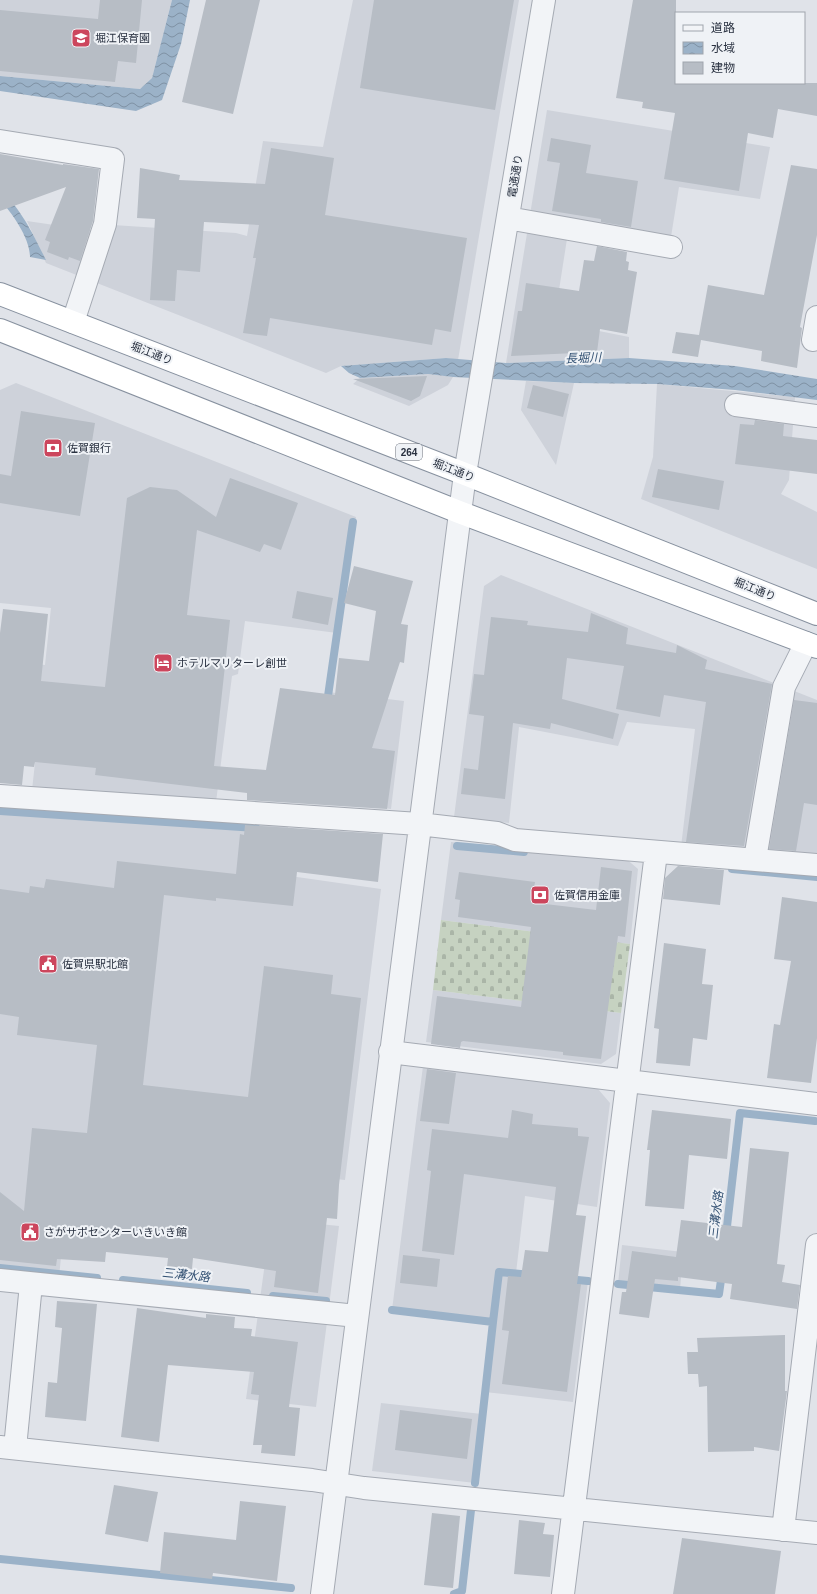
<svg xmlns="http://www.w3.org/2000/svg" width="817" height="1594" font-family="Arial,'Noto Sans JP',sans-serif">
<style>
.built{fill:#ced2da}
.cemetery{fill:url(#cemetery-stones)}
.water{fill:url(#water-waves)}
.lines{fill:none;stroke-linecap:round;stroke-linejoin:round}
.stream{stroke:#9bb2c8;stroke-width:8}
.building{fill:#b7bdc5}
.minor-casing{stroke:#a5aab3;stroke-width:24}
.highway-casing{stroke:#87919f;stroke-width:24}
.minor{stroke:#f2f4f7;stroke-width:22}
.highway{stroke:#fff;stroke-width:22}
.labels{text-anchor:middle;stroke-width:4;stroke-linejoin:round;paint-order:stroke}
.shield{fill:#eff2f6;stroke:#646b77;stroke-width:1}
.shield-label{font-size:10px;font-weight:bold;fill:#293140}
.poi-label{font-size:11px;fill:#293140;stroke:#eff2f6;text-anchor:start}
.street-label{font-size:11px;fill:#293140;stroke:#eff2f6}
.water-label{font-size:12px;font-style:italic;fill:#335173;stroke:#eff2f6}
</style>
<defs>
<pattern id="cemetery-stones" width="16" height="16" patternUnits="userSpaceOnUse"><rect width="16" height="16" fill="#c6d2c1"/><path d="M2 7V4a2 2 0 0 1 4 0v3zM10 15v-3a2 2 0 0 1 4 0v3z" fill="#aab5a7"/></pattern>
<pattern id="water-waves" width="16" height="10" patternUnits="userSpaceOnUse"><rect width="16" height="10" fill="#9bb2c8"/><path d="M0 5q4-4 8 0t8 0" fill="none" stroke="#7e91a4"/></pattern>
</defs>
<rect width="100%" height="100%" fill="#e0e3e9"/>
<path class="built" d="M 0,0 L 172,0 L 152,78 L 140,89 L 0,76 Z
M 353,0 L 519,0 L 458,360 L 446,358 L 341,366 L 326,373 L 46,263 L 27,221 L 95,231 L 113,225 L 236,233 L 247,236 L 263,141 L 323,147 Z
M 547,110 L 770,147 L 760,199 L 679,187 L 670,243 L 569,226 L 554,322 L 629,337 L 629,358 L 506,363 Z
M 428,374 L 453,377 L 448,385 L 409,406 L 353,384 L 360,378 Z
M 526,381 L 574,383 L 556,465 L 521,410 Z
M 16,383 L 356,517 L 337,633 L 245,621 L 238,674 L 232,676 L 216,802 L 32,790 L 37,745 L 0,660 L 45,665 L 51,608 L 0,603 L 0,390 Z
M 657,384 L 795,397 L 789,480 L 781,494 L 817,512 L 817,569 L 641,499 L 653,457 Z
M 501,575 L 817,700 L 817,860 L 681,847 L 695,729 L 627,722 L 618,746 L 519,727 L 509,823 L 454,817 L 484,586 Z
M 328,692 L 404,701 L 391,809 L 352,804 L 320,745 Z
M 0,804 L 288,827 L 283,875 L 381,889 L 345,1180 L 72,1149 L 59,1277 L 0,1270 Z
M 451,842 L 624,857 L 638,869 L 630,944 L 441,920 Z
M 433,990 L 621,1013 L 616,1054 L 601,1064 L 426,1042 Z
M 423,1066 L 598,1089 L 610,1103 L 597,1207 L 525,1196 L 516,1273 L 588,1281 L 573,1402 L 485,1392 L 492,1322 L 392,1310 Z
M 271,1219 L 339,1226 L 329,1306 L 260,1299 Z
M 622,1245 L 683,1252 L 680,1290 L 618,1284 Z
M 258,1314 L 327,1322 L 316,1407 L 246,1399 Z
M 381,1403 L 482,1414 L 475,1483 L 372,1471 Z"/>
<path class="cemetery" d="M 441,920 L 630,944 L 621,1013 L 433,990 Z"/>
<path class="water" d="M 172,0 L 190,0 L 181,44 L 162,100 L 136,111 L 0,91 L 0,76 L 140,89 L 152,78 Z
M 0,188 C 23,213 31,230 46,260 L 30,257 C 30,238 12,213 0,200 Z
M 446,358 L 506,363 L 629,358 L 735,366 L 817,379 L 817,400 L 735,390 L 657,384 L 574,383 L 453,377 L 428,374 L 360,378 L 349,373 L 341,366 Z"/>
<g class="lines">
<path class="stream" d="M 327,703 L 353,522
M 0,811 L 256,828
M 457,846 L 524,852
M 732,869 L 817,877
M 726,1235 L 740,1113 L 815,1121
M 0,1268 L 97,1278
M 567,1279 L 588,1281
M 123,1280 L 247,1293
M 618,1284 L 719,1294 L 722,1273
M 273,1296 L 326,1301
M 392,1310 L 493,1322 L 499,1272 L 531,1275
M 475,1483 L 493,1322
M 0,1559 L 291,1588
M 454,1594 L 462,1591 L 471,1510"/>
</g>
<path class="building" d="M 100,0 L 142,0 L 136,63 L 118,61 L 115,82 L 0,71 L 0,10 L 98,19 Z
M 206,0 L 260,0 L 233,114 L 182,102 Z
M 374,0 L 514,0 L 495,110 L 360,88 Z
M 633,0 L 676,0 L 676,83 L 817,83 L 817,116 L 778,109 L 773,138 L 748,133 L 739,191 L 664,179 L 675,113 L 642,108 L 643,102 L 616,98 Z
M 551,138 L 591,145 L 586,173 L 638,181 L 631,227 L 601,222 L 601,219 L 552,211 L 560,163 L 547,161 Z
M 271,148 L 334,158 L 325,215 L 467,238 L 451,332 L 435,329 L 432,345 L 270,318 L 267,336 L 243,333 L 256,258 L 253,258 L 259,225 L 204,222 L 200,272 L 177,270 L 175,301 L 150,300 L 155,219 L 137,218 L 140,168 L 180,175 L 179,180 L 265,184 Z
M 0,154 L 63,165 L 63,164 L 99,169 L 93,221 L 80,261 L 69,257 L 68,260 L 47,252 L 50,242 L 45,240 L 66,187 L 0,211 Z
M 791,165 L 817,169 L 817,235 L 800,327 L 802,328 L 797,368 L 761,361 L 762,351 L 701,340 L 698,357 L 672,353 L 676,332 L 699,335 L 708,285 L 764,295 Z
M 597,246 L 627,252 L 626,261 L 629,262 L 628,270 L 637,272 L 627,334 L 600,329 L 597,352 L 511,356 L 518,311 L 522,311 L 526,283 L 579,291 L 584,260 L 594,261 Z
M 427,376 L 420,396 L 411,401 L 353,379 Z
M 533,385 L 569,394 L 563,417 L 527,408 Z
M 21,411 L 95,423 L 80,516 L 0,503 L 0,474 L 11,476 Z
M 755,420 L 784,424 L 783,436 L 817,440 L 817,474 L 735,464 L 740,424 L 754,425 Z
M 658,469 L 724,481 L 719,510 L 652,497 Z
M 230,478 L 298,503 L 281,550 L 264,544 L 260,552 L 197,530 L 187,615 L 230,620 L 214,766 L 266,770 L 280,688 L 335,695 L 339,658 L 369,661 L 376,611 L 344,603 L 354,566 L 413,581 L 401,624 L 408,625 L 404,663 L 400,662 L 372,748 L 395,751 L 387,809 L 247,800 L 247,793 L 95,775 L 96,768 L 35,762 L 34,767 L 24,766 L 22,785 L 0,783 L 0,633 L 3,609 L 48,614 L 41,681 L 105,687 L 127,498 L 150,487 L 177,490 L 216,517 Z
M 297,591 L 333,598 L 328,625 L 292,618 Z
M 591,613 L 628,628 L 626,644 L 676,653 L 677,645 L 707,660 L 705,669 L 772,684 L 744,846 L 686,842 L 706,702 L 664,695 L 660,717 L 616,709 L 624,666 L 567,658 L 562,699 L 619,714 L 613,739 L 551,723 L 550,729 L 513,723 L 505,799 L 461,794 L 464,768 L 478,770 L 484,716 L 469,714 L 474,674 L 484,675 L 491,617 L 528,621 L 527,625 L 588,632 Z
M 794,700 L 817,703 L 817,805 L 804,803 L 796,851 L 769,849 Z
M 245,825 L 383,834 L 378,882 L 297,872 L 293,906 L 216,898 L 216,901 L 164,895 L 143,1085 L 248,1097 L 264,966 L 333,975 L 331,994 L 361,998 L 339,1185 L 337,1219 L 327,1218 L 318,1293 L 274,1287 L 276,1271 L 193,1258 L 192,1269 L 167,1267 L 168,1258 L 106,1252 L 105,1262 L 57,1259 L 56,1266 L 0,1260 L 0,1192 L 24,1211 L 32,1128 L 87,1133 L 97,1045 L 17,1035 L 19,1017 L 0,1014 L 0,889 L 29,893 L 30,886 L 44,888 L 46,879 L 114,888 L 117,861 L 236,874 L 240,834 L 244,835 Z
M 678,866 L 724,870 L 720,905 L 663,899 L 665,878 Z
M 601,867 L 632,871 L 625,937 L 618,936 L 601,1059 L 563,1055 L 563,1052 L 463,1041 L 461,1042 L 460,1048 L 431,1044 L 437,996 L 521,1007 L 531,927 L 458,917 L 460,900 L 455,899 L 459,872 L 535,882 L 534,888 L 539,888 L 537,903 L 596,910 Z
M 782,897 L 817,902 L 817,1038 L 811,1083 L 767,1078 L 774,1024 L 780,1025 L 791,961 L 774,959 Z
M 664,943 L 706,949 L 702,984 L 713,985 L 707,1040 L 693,1038 L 690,1066 L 656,1063 L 659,1029 L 654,1028 Z
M 427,1069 L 456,1073 L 449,1124 L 420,1121 Z
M 512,1110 L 533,1114 L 532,1124 L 578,1128 L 578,1136 L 589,1137 L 576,1215 L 586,1216 L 577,1284 L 581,1284 L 567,1392 L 502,1384 L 509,1331 L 502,1330 L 508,1276 L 521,1277 L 525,1250 L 548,1252 L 556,1187 L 464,1174 L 454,1255 L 422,1251 L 431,1171 L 427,1170 L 432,1129 L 508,1138 Z
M 652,1110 L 731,1119 L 727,1159 L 689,1155 L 684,1209 L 645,1206 L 650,1150 L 647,1150 Z
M 750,1148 L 789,1152 L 777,1264 L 785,1265 L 782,1282 L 800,1285 L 797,1309 L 730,1299 L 732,1284 L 678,1277 L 678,1281 L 655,1279 L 649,1318 L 619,1314 L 622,1292 L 626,1292 L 632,1251 L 676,1257 L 681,1220 L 742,1227 Z
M 403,1255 L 440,1259 L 437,1287 L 400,1283 Z
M 57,1301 L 97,1304 L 86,1421 L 45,1417 L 48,1382 L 57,1383 L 62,1328 L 55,1327 Z
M 137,1308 L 206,1318 L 206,1314 L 235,1317 L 234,1328 L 252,1329 L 251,1336 L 298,1342 L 289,1407 L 300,1408 L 295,1456 L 261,1453 L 262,1445 L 253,1445 L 259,1395 L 251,1394 L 254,1372 L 168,1365 L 159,1442 L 121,1437 Z
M 785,1335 L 785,1391 L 787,1391 L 779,1451 L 754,1447 L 754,1451 L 708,1452 L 707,1386 L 699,1387 L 698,1374 L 688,1374 L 687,1352 L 698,1352 L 697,1338 Z
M 400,1410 L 472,1419 L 467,1459 L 395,1450 Z
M 114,1485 L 158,1492 L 148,1542 L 105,1534 Z
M 240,1501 L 286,1506 L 277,1581 L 213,1573 L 212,1579 L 160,1573 L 164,1532 L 236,1540 Z
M 432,1513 L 460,1516 L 453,1588 L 424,1585 Z
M 519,1520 L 545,1523 L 543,1534 L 554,1535 L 550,1577 L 514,1574 Z
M 682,1538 L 781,1551 L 775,1594 L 673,1594 Z"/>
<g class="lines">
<g class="minor-casing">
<path id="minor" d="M 0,141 L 113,159 L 105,224 L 73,322
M 508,218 L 671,247
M 813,340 L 817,317
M 736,405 L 817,416
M 0,796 L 419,824 L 497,833 L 515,840 L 817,865
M 755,859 L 784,687 L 806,643
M 390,1052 L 817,1104
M 0,1280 L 357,1316
M 0,1447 L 312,1480 L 364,1488 L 817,1533
M 15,1448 L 31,1284
M 783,1530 L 817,1245
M 322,1594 L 465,474 L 544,0
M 563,1594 L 656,853"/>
</g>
<g class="highway-casing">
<path id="highway" d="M 0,294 L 465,474 L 817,614
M 0,330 L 459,512 L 817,647"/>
</g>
<use href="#minor" class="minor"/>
<use href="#highway" class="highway"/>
</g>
<defs>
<g id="school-square" transform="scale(1)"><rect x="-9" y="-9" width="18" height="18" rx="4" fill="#cc465d" stroke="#eff2f6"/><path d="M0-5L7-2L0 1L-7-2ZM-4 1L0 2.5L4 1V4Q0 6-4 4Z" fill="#fff"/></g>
<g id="bank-square" transform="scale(1)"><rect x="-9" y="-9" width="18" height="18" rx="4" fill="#cc465d" stroke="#eff2f6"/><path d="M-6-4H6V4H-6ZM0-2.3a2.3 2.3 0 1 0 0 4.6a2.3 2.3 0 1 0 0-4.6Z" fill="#fff"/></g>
<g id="hotel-square" transform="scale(1)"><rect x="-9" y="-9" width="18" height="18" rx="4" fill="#cc465d" stroke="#eff2f6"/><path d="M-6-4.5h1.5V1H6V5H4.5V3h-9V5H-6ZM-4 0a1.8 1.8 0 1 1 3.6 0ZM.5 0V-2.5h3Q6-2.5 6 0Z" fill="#fff"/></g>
<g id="civic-square" transform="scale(1)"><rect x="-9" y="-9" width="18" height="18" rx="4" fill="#cc465d" stroke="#eff2f6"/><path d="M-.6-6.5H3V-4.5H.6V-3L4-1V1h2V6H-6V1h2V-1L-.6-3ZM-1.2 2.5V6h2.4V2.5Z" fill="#fff"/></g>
</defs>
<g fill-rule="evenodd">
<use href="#school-square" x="81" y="38"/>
<use href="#bank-square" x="53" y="448"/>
<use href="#hotel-square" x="163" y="663"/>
<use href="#bank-square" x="540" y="895"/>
<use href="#civic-square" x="48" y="964"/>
<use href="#civic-square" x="30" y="1232"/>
</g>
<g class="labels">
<rect class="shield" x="396" y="444" width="26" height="16" rx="3"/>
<g class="shield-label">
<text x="409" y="456">264</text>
</g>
<g class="poi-label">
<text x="95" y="42">堀江保育園</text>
<text x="67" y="452">佐賀銀行</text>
<text x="177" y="667">ホテルマリターレ創世</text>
<text x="554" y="899">佐賀信用金庫</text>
<text x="62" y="968">佐賀県駅北館</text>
<text x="44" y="1236">さがサポセンターいきいき館</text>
</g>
<g class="street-label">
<text transform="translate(515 176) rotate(-81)" y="4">電通通り</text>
<text transform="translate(152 353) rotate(21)" y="4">堀江通り</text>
<text transform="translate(454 470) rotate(21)" y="4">堀江通り</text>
<text transform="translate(755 589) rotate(22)" y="4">堀江通り</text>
</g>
<g class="water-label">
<text transform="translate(583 358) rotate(-2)" y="4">長堀川</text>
<text transform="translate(716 1215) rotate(-83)" y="4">三溝水路</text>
<text transform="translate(186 1275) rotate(6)" y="4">三溝水路</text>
</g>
</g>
<rect x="675" y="12" width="130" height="72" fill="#eff2f6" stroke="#a0a5ad"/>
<rect x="683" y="25" width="20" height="6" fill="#f2f4f7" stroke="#a0a5ad"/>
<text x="711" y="32" font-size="12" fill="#293140">道路</text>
<rect x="683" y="42" width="20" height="12" fill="url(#water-waves)" stroke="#a0a5ad"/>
<text x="711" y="52" font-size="12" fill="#293140">水域</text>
<rect x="683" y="62" width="20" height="12" fill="#b7bdc5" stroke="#a0a5ad"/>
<text x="711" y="72" font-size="12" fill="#293140">建物</text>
</svg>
